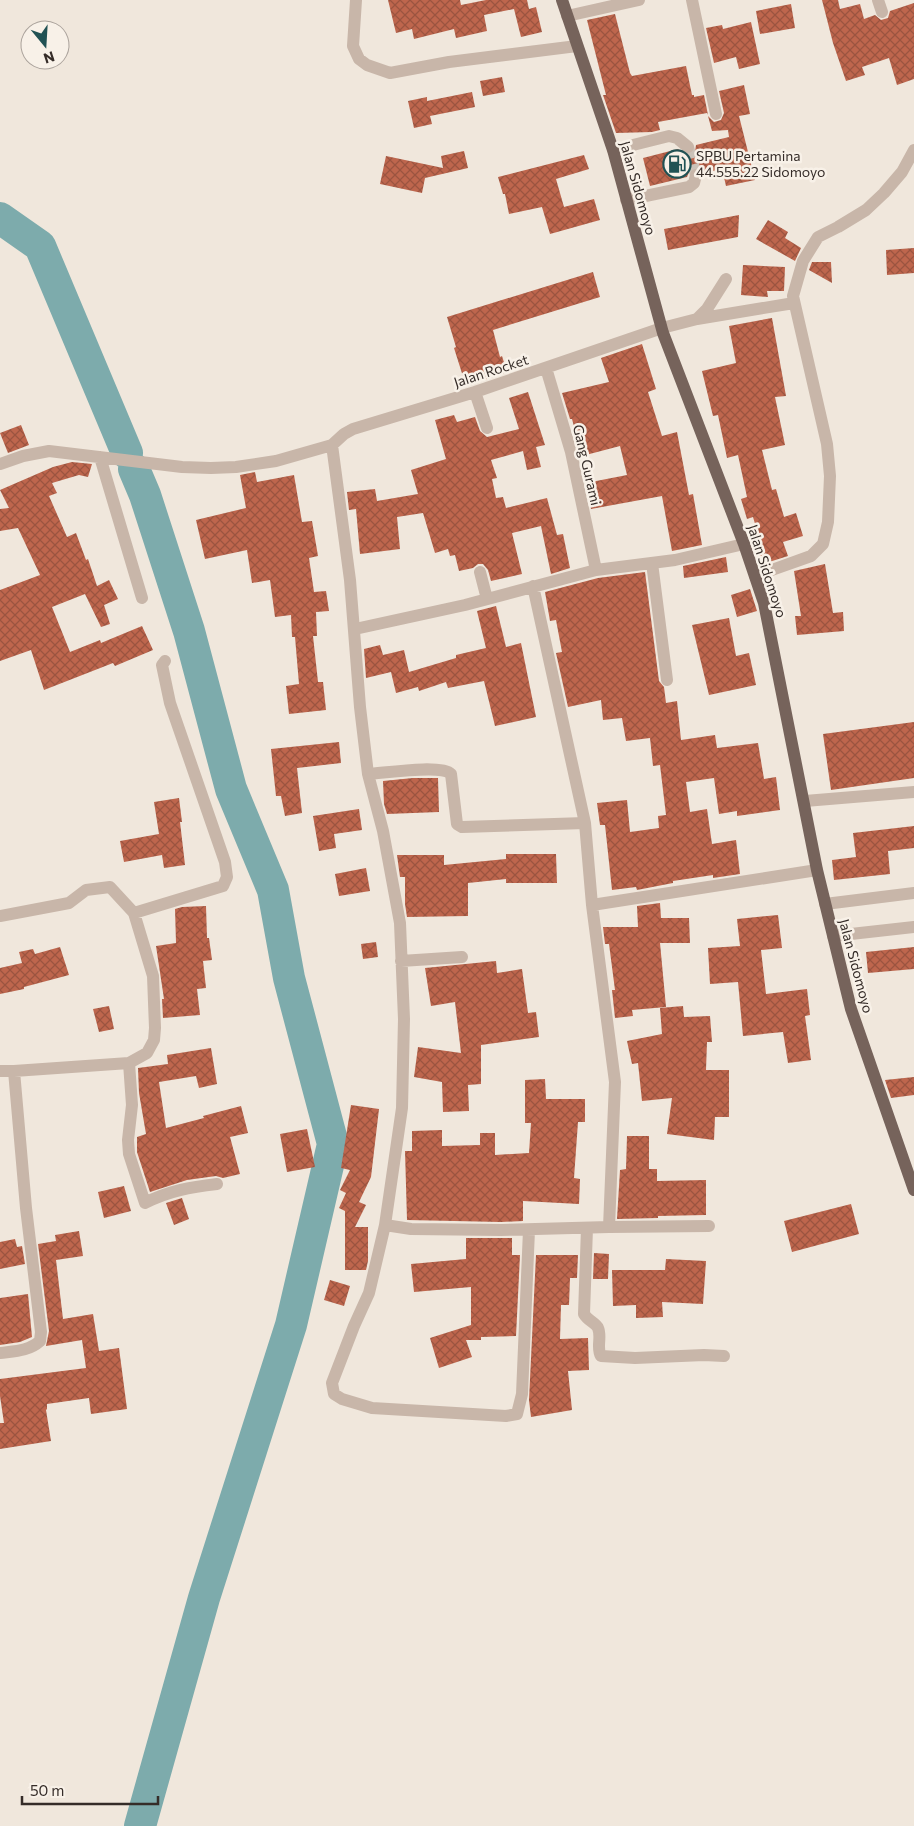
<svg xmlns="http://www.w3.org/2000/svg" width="914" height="1826" font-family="Commissioner,sans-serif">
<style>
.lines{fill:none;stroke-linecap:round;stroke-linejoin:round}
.river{stroke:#7dabac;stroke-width:32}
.building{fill:url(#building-cross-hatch)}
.minor-tunnel{stroke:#cbc2b8;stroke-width:12;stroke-dasharray:12 6;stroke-linecap:butt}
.minor{stroke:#c8b6a9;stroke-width:12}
.major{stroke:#76635b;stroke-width:12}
.labels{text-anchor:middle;stroke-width:5;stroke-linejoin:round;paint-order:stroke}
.poi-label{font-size:14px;fill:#352c28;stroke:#f8f1e8;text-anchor:start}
.street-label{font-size:14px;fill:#352c28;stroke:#f8f1e8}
</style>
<defs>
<pattern id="building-cross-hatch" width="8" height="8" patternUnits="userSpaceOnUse" patternTransform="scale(1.25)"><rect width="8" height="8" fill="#be664d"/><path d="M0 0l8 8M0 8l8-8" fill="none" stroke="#9b5440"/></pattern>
</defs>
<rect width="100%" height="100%" fill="#f0e7dc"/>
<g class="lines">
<path class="river" d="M 0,218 L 40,246 L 127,453
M 134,469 L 145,495 L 189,631 L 231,789 L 273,890 L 289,978 L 333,1144 L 291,1325 L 204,1598 L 140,1826"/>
</g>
<path class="building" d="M 388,0 L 460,0 L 461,5 L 486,0 L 527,0 L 529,9 L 536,7 L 542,32 L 521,37 L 514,9 L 484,15 L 487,31 L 456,38 L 454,29 L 414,39 L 412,29 L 396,33 Z
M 822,0 L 838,0 L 840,9 L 860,4 L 864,19 L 875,15 L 881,20 L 888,18 L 890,11 L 914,3 L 914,79 L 897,85 L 889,58 L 862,67 L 865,75 L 846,81 L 833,43 Z
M 791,4 L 795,28 L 760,34 L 756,11 Z
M 615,14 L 630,73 L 632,76 L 686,66 L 692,95 L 694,95 L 694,97 L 704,95 L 708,115 L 707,113 L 658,122 L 660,130 L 652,132 L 616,133 L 603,95 L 606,95 L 587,20 Z
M 751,22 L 760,64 L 739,69 L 736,57 L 714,63 L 706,28 L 722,25 L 723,29 Z
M 502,77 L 505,92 L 483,96 L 480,81 Z
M 744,85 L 750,114 L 739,116 L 755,180 L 726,186 L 722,169 L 704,173 L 701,169 L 694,167 L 690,170 L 687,177 L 650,186 L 643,158 L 678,149 L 686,155 L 690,155 L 695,152 L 696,145 L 729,137 L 728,130 L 712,131 L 708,116 L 714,122 L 721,120 L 724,113 L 719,91 Z
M 472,92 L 475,107 L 430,116 L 432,124 L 414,128 L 408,101 L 427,97 L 427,101 Z
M 464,151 L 468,168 L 425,178 L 422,193 L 380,184 L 386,156 L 443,168 L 441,156 Z
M 584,155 L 589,169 L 556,179 L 564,207 L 594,199 L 600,220 L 550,234 L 542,207 L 509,214 L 505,194 L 503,194 L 498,177 Z
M 739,215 L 738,237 L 668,250 L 664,229 Z
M 768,220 L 788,232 L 785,238 L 801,248 L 795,261 L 756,239 Z
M 914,248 L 914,273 L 887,275 L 886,250 Z
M 812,262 L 831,262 L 832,283 L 809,270 Z
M 743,265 L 785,267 L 784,291 L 767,291 L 768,297 L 741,295 Z
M 593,272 L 600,297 L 493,330 L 500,357 L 502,356 L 507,372 L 466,386 L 454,348 L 456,347 L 447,317 Z
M 772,318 L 786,396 L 775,397 L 785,445 L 762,450 L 772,490 L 776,489 L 784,517 L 796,513 L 803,536 L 783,542 L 788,556 L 760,565 L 754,547 L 761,544 L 753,517 L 747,519 L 741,499 L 747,497 L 738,455 L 727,458 L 718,415 L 713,416 L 702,371 L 736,363 L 729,326 Z
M 642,344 L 656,389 L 648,392 L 662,436 L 677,432 L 689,495 L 693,494 L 702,545 L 672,551 L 662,496 L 591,509 L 586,483 L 627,475 L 620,446 L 582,456 L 572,419 L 570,419 L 562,393 L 609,382 L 601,358 Z
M 528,392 L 545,445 L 536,447 L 541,467 L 527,470 L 523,451 L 491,460 L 497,478 L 492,479 L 496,498 L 503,497 L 506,508 L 547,498 L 557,535 L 563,534 L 570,568 L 551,574 L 541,526 L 512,533 L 522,574 L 491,581 L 488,570 L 483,564 L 478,564 L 473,568 L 459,571 L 455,555 L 450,556 L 448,549 L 435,553 L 423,513 L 397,517 L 400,549 L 360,554 L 356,509 L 349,510 L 347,492 L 375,489 L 377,501 L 418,494 L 411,470 L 446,459 L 435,420 L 454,415 L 457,422 L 475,417 L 480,431 L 487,437 L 519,429 L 509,398 Z
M 21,425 L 29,445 L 8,453 L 0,433 Z
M 72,462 L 92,464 L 88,477 L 79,475 L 52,483 L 57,493 L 49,496 L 67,537 L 76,533 L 86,560 L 88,559 L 97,586 L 109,580 L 118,599 L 104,605 L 110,624 L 101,627 L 85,594 L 52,607 L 70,652 L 100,640 L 101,643 L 142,626 L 153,650 L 115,666 L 113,663 L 44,690 L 31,650 L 0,661 L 0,590 L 40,575 L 18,528 L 0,531 L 0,509 L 9,508 L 0,490 L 53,467 Z
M 255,472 L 257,482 L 294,475 L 302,522 L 312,521 L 318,556 L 309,558 L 314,592 L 326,591 L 329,611 L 316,612 L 317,636 L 313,636 L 318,682 L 323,682 L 326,710 L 289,714 L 286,686 L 299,684 L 295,637 L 292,637 L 291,615 L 275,617 L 270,580 L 252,583 L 247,550 L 205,559 L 196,520 L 246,508 L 240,475 Z
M 726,557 L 728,572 L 684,578 L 683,566 Z
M 825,564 L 833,613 L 843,612 L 844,631 L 797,635 L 795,616 L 801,616 L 794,571 Z
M 645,572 L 659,681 L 664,687 L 666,703 L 677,701 L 681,740 L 715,735 L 717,748 L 758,743 L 764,779 L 776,777 L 780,810 L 737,816 L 737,811 L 719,814 L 714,778 L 686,782 L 690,812 L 707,809 L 712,844 L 736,840 L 740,874 L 713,878 L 713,875 L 673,881 L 673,883 L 637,890 L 636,887 L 612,890 L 605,825 L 600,825 L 597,803 L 627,800 L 630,832 L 659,828 L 658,816 L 666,815 L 660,765 L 653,766 L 650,738 L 626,741 L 622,718 L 603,720 L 601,700 L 568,707 L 556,653 L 562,652 L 556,620 L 550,621 L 545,592 L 598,578 Z
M 750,589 L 757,611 L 737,617 L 731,595 Z
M 496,606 L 506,647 L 521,643 L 536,717 L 495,726 L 484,681 L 448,688 L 446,682 L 419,691 L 418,687 L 396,693 L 391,672 L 366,678 L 364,649 L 380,645 L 383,655 L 404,650 L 409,672 L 456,658 L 456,655 L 486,648 L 477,611 Z
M 729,618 L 736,656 L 749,653 L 756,685 L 709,695 L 692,625 Z
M 914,722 L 914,778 L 831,790 L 823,734 Z
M 339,742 L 341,763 L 297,768 L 302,813 L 285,816 L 281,796 L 276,796 L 271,749 Z
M 413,778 L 438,778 L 439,812 L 387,814 L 384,804 L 383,781 Z
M 179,798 L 182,822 L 180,822 L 185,865 L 164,868 L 162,855 L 124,862 L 120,841 L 159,834 L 154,802 Z
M 359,809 L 362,830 L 334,834 L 336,848 L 319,851 L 313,816 Z
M 914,826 L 914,848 L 888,851 L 890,874 L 834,880 L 832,860 L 856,857 L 853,833 Z
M 506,854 L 556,854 L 557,883 L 506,883 L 506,879 L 468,883 L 468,916 L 407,917 L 405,904 L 405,877 L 400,877 L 397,855 L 444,855 L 444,865 L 506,859 Z
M 366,868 L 370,891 L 339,896 L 335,874 Z
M 660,903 L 661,918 L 689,918 L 690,943 L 660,943 L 666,1007 L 632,1010 L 633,1016 L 615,1018 L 612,990 L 615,990 L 609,944 L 605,944 L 603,927 L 638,927 L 637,906 Z
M 206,906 L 207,938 L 209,938 L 212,960 L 203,961 L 206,988 L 197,989 L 200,1015 L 163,1018 L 162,999 L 164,999 L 156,946 L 176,943 L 175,909 L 182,907 Z
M 778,915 L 782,948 L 761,950 L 766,994 L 807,989 L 810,1015 L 805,1016 L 811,1060 L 788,1063 L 783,1032 L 743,1036 L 738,982 L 710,984 L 708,948 L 740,946 L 737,919 Z
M 376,942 L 378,957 L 363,959 L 361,944 Z
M 60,947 L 69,975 L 24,987 L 24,989 L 0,994 L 0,968 L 22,963 L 19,952 L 33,949 L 35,954 Z
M 914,947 L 914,969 L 868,973 L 866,952 Z
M 496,961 L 497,973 L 522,969 L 528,1013 L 536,1012 L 539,1037 L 481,1045 L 481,1084 L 468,1085 L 469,1111 L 443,1112 L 442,1082 L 414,1077 L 418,1047 L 461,1053 L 455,1002 L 431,1006 L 425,968 Z
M 109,1006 L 114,1029 L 99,1032 L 93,1009 Z
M 683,1006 L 684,1017 L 710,1016 L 712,1042 L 707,1042 L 706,1070 L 729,1070 L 729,1117 L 715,1117 L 714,1140 L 667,1134 L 672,1098 L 642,1101 L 638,1063 L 632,1064 L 627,1041 L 662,1034 L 660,1008 Z
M 211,1048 L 217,1084 L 199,1088 L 196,1076 L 159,1082 L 166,1128 L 204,1118 L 203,1116 L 241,1106 L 248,1133 L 230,1137 L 240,1174 L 223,1178 L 216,1176 L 187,1180 L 150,1192 L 137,1152 L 137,1137 L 146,1134 L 139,1093 L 138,1068 L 168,1064 L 167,1055 Z
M 914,1077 L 914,1095 L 891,1098 L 885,1080 Z
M 545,1079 L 546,1099 L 585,1099 L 585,1122 L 578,1122 L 574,1178 L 580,1179 L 579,1204 L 523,1201 L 523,1221 L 501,1222 L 407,1220 L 405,1151 L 412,1151 L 412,1131 L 442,1130 L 442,1146 L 480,1145 L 480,1133 L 495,1133 L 495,1155 L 529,1153 L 531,1123 L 525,1123 L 525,1080 Z
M 351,1105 L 379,1109 L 371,1177 L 359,1202 L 366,1205 L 355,1227 L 368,1227 L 368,1261 L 366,1270 L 345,1270 L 345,1211 L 339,1208 L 346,1193 L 340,1190 L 350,1170 L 341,1168 Z
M 307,1129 L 315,1167 L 287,1172 L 280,1134 Z
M 627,1136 L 649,1136 L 649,1169 L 657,1169 L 657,1181 L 706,1180 L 706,1215 L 658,1216 L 658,1218 L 617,1219 L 620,1170 L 626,1169 Z
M 124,1186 L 131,1211 L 104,1218 L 98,1192 Z
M 182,1198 L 189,1219 L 174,1225 L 166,1203 Z
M 851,1204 L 859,1234 L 792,1252 L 784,1221 Z
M 79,1231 L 83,1256 L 56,1260 L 63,1319 L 93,1314 L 99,1351 L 119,1348 L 127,1409 L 91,1414 L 89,1398 L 47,1404 L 47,1409 L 46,1410 L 51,1441 L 0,1449 L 0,1423 L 4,1423 L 0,1396 L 0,1379 L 86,1368 L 82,1340 L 46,1346 L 49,1331 L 38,1244 L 56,1241 L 55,1235 Z
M 466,1238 L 512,1238 L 512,1255 L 520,1255 L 516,1336 L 481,1337 L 481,1340 L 466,1340 L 472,1357 L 439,1368 L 430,1338 L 471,1325 L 471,1287 L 414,1292 L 411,1264 L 466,1259 Z
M 15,1239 L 17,1247 L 22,1246 L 25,1264 L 0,1269 L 0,1242 Z
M 594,1253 L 609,1254 L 608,1279 L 593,1279 Z
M 536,1255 L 578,1255 L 577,1278 L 570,1278 L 569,1305 L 561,1305 L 560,1339 L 588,1338 L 589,1370 L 568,1371 L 572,1410 L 531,1417 L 529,1400 Z
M 666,1259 L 706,1261 L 703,1304 L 662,1302 L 663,1317 L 636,1318 L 636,1305 L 613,1306 L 612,1270 L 665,1270 Z
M 330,1280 L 350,1286 L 344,1306 L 324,1300 Z
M 28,1294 L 32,1337 L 20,1342 L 0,1345 L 0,1298 Z"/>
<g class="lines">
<path class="minor-tunnel" d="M 688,147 L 696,175"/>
<path class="minor" d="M 356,0 L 353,46 L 359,59 L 367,65 L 390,73 L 449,62 L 577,46
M 692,0 L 716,114
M 878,0 L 882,12
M 567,16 L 639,0
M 613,150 L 669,136 L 677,138 L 688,147
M 626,200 L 689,187 L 694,183 L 696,175
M 697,319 L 794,303
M 546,368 L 571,452 L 596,570
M 475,392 L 487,428
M 332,445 L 350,580 L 360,707 L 368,774 L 383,831 L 400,923 L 404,1019 L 402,1108 L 385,1225 L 411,1229 L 501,1230 L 609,1227 L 615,1082 L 592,905 L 585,823 L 533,586
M 100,457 L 142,598
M 0,464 L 23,456 L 49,451 L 182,467 L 211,468 L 236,467 L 276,461 L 332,445 L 344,434 L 353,429 L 475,392 L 662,328 L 697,319 L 707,309 L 726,279
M 652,563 L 667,680
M 480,572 L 487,599
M 755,576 L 811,556 L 823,544 L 828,522 L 830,476 L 827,444 L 793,296 L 803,261 L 818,237 L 838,227 L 866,210 L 884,193 L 902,172 L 914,150
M 355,629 L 465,605 L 596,570 L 675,560 L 744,544
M 368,774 C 385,773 441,764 451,774 L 457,824 L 462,827 L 585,823
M 805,801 L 914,792
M 825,904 L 914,893
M 592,905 L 817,870
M 134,913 L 223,886 L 227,877 L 225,862 L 170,703 L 162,665 L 165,661
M 0,916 L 69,903 L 86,890 L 110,887 L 134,913 L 153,976 L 155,1028 L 154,1040 L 147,1053 L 129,1063
M 833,936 L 914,927
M 401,961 L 462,957
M 0,1071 L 14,1071 L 26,1208 L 41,1332 L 40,1341 C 29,1351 15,1351 0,1353
M 14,1071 L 129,1063 L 132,1105 L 128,1140 L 129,1154 L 145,1203 C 168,1191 191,1187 217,1184
M 385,1225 L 369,1293 L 354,1326 L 332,1383 L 334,1394 L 342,1399 L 372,1408 L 506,1416 L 517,1414 L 522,1394 L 529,1230
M 609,1227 L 709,1226
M 587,1228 L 584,1314 C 588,1321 596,1323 598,1328 C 602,1337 596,1348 601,1356 L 635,1358 L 704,1355 L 724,1356"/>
<path class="major" d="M 562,0 L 613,150 L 663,333 L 744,544 L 764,603 L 817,870 L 851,1009 L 914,1190"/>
</g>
<defs>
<g id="fuel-ring" transform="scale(1.4375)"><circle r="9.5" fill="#f8f1e8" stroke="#215254" stroke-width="1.5"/><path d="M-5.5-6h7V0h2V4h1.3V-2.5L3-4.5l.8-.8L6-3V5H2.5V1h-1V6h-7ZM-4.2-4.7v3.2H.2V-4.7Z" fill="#215254"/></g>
</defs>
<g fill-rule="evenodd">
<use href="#fuel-ring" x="677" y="164"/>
</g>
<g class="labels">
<g class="poi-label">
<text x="696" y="161">SPBU Pertamina<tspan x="696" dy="16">44.555.22 Sidomoyo</tspan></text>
</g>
<g class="street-label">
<text transform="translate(638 188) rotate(74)" y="5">Jalan Sidomoyo</text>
<text transform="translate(491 371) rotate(-18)" y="5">Jalan Rocket</text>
<text transform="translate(587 465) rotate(77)" y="5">Gang Gurami</text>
<text transform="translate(767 571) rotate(72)" y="5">Jalan Sidomoyo</text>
<text transform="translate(856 966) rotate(75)" y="5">Jalan Sidomoyo</text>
</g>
</g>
<g transform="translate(45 45) rotate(162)"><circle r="24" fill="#f8f1e8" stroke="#aaa29b"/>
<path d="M0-4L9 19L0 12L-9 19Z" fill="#215254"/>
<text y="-8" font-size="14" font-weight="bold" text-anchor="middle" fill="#352c28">N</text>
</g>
<path d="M22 1796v8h136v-8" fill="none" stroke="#352c28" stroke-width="2.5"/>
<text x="30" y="1796" font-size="15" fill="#352c28" stroke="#f8f1e8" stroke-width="4" paint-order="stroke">50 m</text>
</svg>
